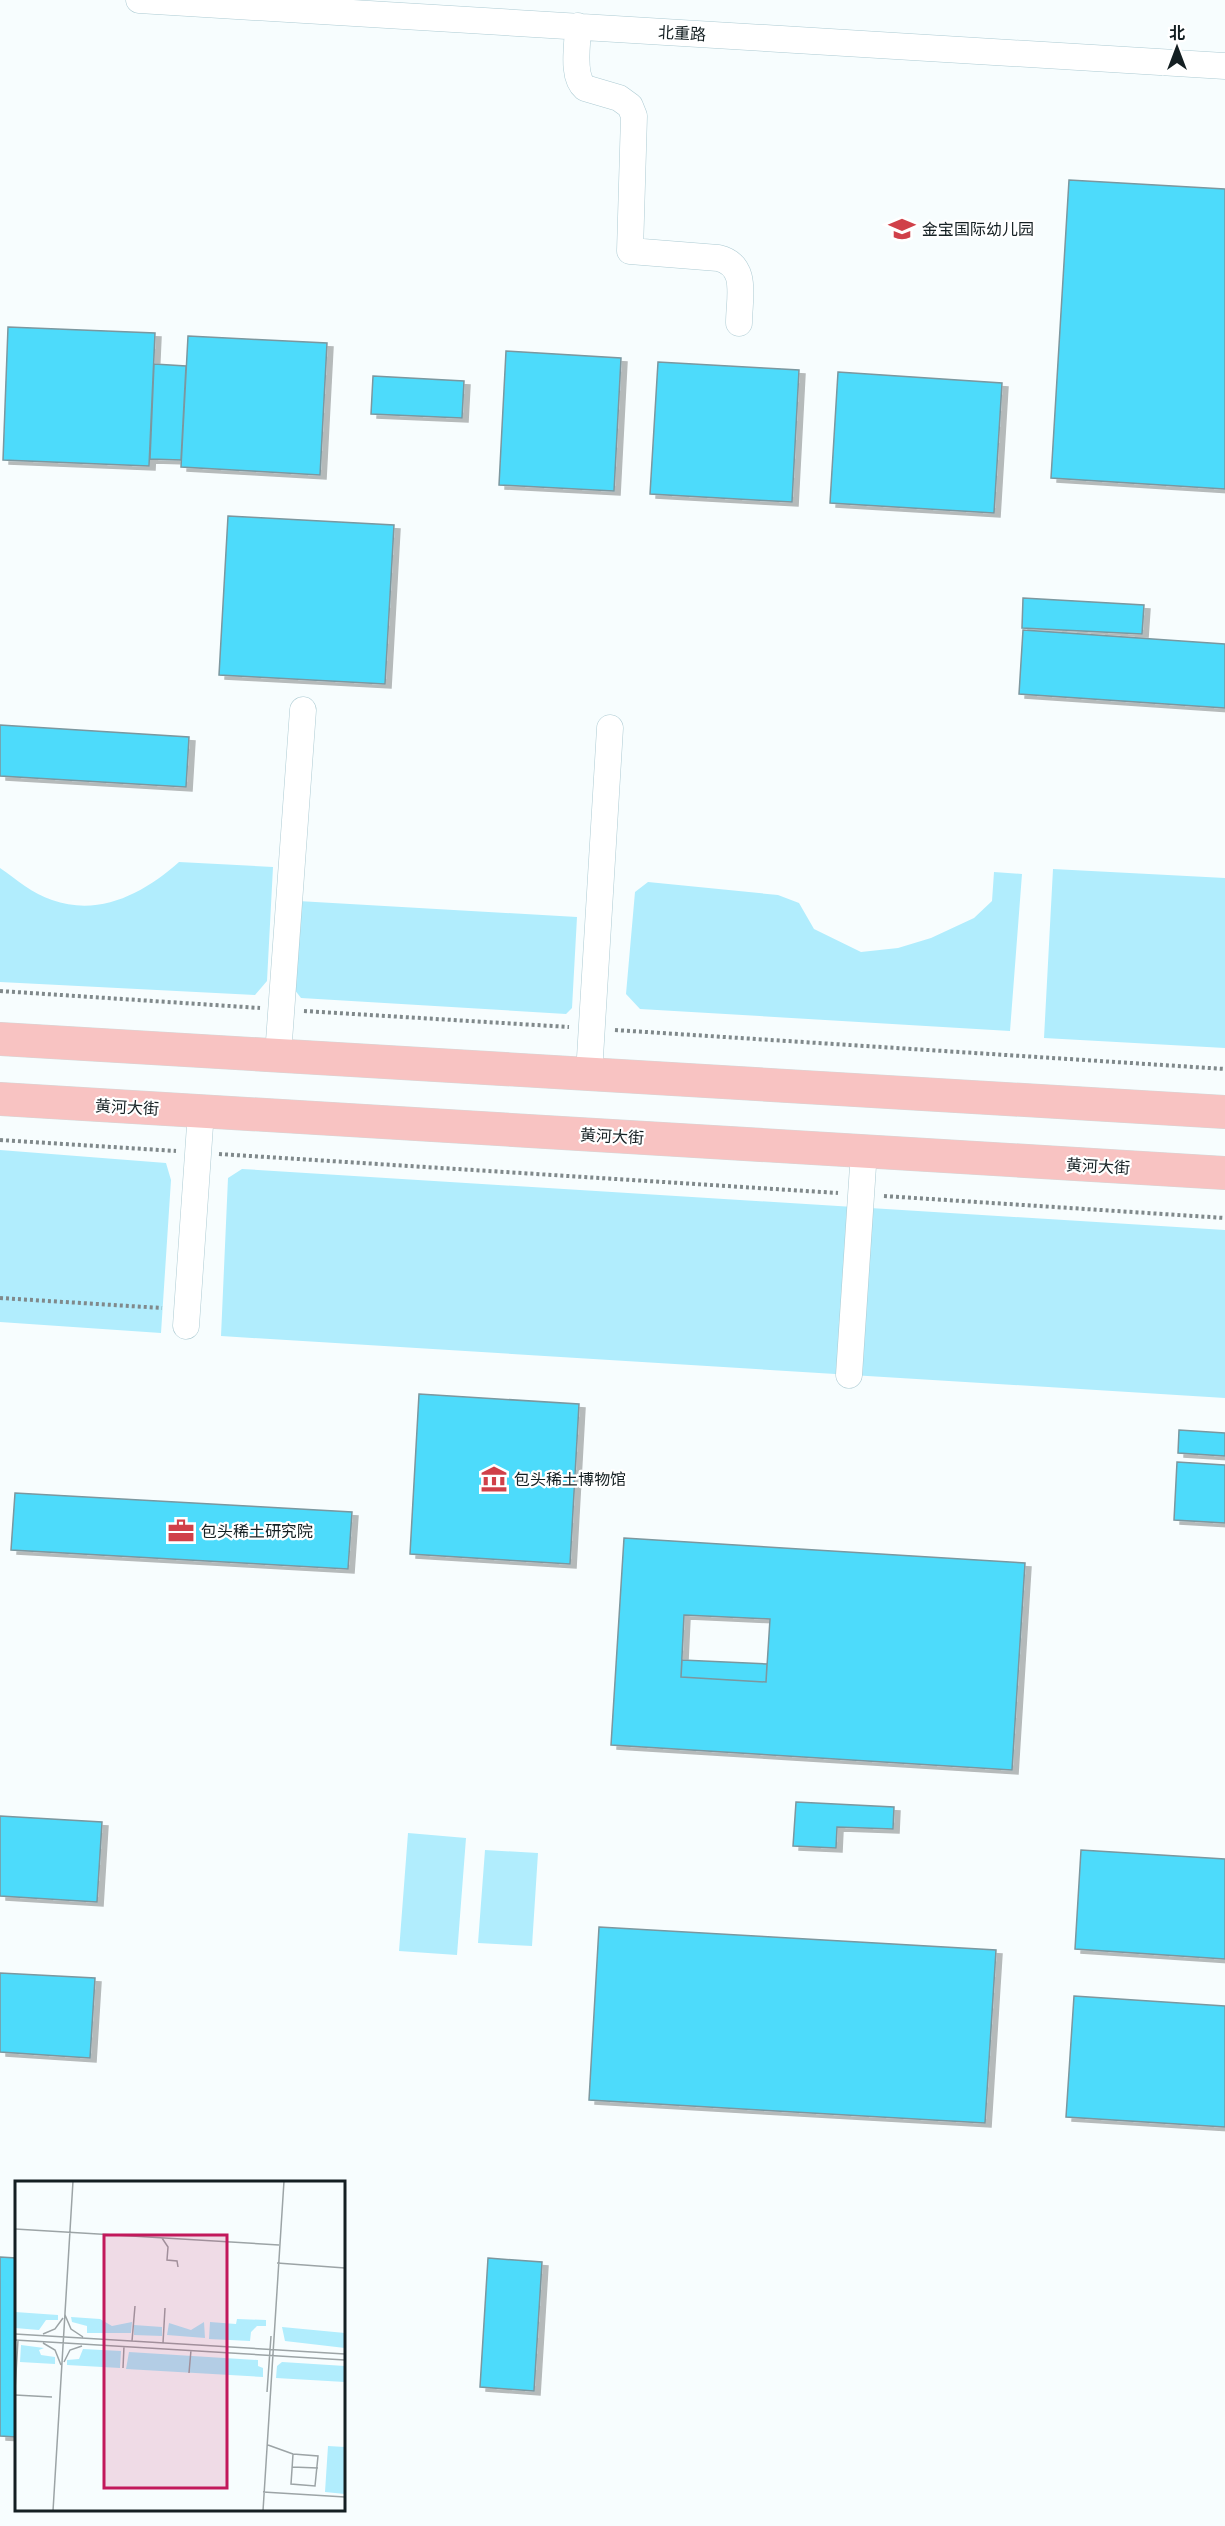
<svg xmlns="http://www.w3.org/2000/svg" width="1225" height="2526" font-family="Barlow,'Noto Sans SC',sans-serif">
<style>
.green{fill:#b1edfd}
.building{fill:#4edbfb;stroke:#7b979f;stroke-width:1.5;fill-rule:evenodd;filter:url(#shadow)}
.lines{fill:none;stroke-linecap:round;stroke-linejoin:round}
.minor-casing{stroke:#adcbd3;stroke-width:27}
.major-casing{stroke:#d5d7d7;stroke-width:34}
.path{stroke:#80898b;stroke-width:4;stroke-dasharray:3 3;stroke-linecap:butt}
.minor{stroke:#fff;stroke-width:26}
.major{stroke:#f8c3c2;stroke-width:33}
.labels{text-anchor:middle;stroke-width:4.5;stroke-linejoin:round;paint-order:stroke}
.street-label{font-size:16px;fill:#141f22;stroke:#fff}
.poi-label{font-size:16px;fill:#141f22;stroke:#fff;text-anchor:start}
.inset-road{fill:none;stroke:#9ca4a6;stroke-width:1.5}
.view{fill:#c2185b;fill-opacity:0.15;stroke:#c2185b;stroke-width:3}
.inset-edge{fill:none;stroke:#141f22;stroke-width:3}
</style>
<defs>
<filter id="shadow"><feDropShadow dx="6" dy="4" stdDeviation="0" flood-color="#0004"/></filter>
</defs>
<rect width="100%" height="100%" fill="#f7fdfe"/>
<path class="green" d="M 179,862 L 273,867 L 267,981 L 255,995 L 0,982 L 0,868 C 16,879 33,894 52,900 C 100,917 144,893 179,862 Z
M 1053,869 L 1225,878 L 1225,1048 L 1044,1038 Z
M 994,872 L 1022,874 L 1010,1031 L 640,1009 L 626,994 L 635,892 L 648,882 L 778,895 L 799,903 L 814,929 L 861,952 L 898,948 L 931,938 L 974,918 L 992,901 Z
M 298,901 L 577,917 L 572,1008 L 566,1014 L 301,998 L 294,989 Z
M 0,1150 L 166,1163 L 171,1180 L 161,1333 L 0,1322 Z
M 242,1169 L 1225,1230 L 1225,1398 L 221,1336 L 228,1178 Z
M 408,1833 L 466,1838 L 457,1955 L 399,1951 Z
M 485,1850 L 538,1853 L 532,1946 L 478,1943 Z"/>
<path class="building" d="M 1069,180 L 1225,189 L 1225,489 L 1051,478 Z
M 8,327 L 155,333 L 149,466 L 3,460 Z
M 188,336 L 327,343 L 320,475 L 181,467 Z
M 506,351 L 621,358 L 614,491 L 499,485 Z
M 658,362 L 799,370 L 792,502 L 650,494 Z
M 154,364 L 186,366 L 181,460 L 150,459 Z
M 838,372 L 1002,383 L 994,513 L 830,503 Z
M 373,376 L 464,381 L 462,418 L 371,414 Z
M 228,516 L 394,525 L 385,684 L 219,675 Z
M 1023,598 L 1144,605 L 1142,634 L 1022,628 Z
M 1023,630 L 1225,644 L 1225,708 L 1019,694 Z
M 0,725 L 189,737 L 186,787 L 0,776 Z
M 419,1394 L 579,1404 L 570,1564 L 410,1554 Z
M 1179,1430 L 1225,1433 L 1225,1456 L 1178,1453 Z
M 1177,1462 L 1225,1465 L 1225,1523 L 1174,1520 Z
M 15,1493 L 352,1512 L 348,1569 L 11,1550 Z
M 624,1538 L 1025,1563 L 1012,1770 L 611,1745 ZM 684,1615 L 770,1619 L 766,1682 L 681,1677 Z
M 682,1660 L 767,1664 L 766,1682 L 681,1677 Z
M 796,1802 L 894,1807 L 893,1829 L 837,1827 L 836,1848 L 793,1846 Z
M 0,1816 L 102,1822 L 97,1902 L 0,1896 Z
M 1081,1850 L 1225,1859 L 1225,1959 L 1075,1949 Z
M 599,1927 L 996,1950 L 985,2123 L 589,2100 Z
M 0,1973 L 95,1978 L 90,2058 L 0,2052 Z
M 1074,1996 L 1225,2006 L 1225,2127 L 1066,2117 Z
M 0,2257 L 16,2258 L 16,2437 L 0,2436 Z
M 488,2258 L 542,2262 L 534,2391 L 480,2387 Z"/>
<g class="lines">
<g class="minor-casing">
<path id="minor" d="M 139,0 L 1225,66
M 578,26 C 578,44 571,76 585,88 L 619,98 L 630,106 L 634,116 L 630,251 L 718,258 C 749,265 739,298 739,323
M 278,1055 L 303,710
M 589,1074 L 610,728
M 186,1326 L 201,1111
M 849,1375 L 864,1151"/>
</g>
<g class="major-casing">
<path id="major" d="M 0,1039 L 1225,1112
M 0,1099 L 1225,1173"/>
</g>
<path class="path" d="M 0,991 L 260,1008
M 304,1011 L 569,1027
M 615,1030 L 1225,1069
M 0,1140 L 176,1151
M 219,1154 L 838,1193
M 884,1196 L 1225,1218
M 0,1298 L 162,1308"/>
<use href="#minor" class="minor"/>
<use href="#major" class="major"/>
</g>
<defs>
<g id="school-bare" transform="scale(2.07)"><path d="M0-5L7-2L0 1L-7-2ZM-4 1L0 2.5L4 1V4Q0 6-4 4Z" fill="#d04049" stroke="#fff" stroke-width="2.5" paint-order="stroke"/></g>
<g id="museum-bare" transform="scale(2.07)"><path d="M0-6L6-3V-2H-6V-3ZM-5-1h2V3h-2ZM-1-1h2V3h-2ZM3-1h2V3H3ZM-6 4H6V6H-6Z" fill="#d04049" stroke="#fff" stroke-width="2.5" paint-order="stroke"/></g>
<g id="office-bare" transform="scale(2.07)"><path d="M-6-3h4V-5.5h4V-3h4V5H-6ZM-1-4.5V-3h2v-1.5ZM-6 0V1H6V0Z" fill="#d04049" stroke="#fff" stroke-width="2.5" paint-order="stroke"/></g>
</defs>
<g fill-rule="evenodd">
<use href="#school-bare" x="902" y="229"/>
<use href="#museum-bare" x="494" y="1479"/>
<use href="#office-bare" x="181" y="1531"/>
</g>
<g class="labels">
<g class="street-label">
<text transform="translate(682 33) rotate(3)" y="6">北重路</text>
<text transform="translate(127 1107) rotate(3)" y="6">黄河大街</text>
<text transform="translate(612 1136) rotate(3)" y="6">黄河大街</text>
<text transform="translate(1098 1166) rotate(3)" y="6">黄河大街</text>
</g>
<g class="poi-label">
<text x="922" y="235">金宝国际幼儿园</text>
<text x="514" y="1485">包头稀土博物馆</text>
<text x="201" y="1537">包头稀土研究院</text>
</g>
</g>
<g transform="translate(15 2181)">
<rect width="330" height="330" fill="#f7fdfe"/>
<path d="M 0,131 L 43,134 L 43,139 L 31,139 L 24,149 L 0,147 ZM 56,136 L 85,138 L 97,145 L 117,141 L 116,152 L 72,152 L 72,145 L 57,141 ZM 222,138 L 251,139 L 251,145 L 242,145 L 236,151 L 235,160 L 194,158 L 195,141 L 221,143 ZM 189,141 L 190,157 L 152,154 L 154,142 L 176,149 ZM 119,144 L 147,146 L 147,155 L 119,154 ZM 267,146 L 330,152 L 330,167 L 270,160 ZM 6,164 L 29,167 L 24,169 L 26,174 L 40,176 L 40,183 L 5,181 ZM 68,168 L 106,170 L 105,187 L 52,184 L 52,179 L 64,178 ZM 114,171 L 243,179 L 243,185 L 248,187 L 248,196 L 111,188 ZM 267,181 L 330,185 L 330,201 L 261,197 L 262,185 ZM 313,265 L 330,266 L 330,313 L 310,311 Z" fill="#b1edfd"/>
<path class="inset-road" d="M 0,48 L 264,64M 147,57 L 153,66 L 152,79 L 162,80 L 163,86M 262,82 L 330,87M 50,134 L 56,148 L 68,156M 0,153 L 330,173M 28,153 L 40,148 L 48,137M 0,159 L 330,179M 117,160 L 120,125M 28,162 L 40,169 L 46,184M 148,162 L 150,127M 49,181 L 55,169 L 67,165M 108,187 L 109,165M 174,192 L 176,169M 0,209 L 3,159M 252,211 L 256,155M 0,214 L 37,216M 253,264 L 278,273M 278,273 L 303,275 L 300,305 L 276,303 ZM 277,286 L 303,287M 248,311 L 330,316M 38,330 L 58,0M 248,330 L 269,0"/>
<path class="view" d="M 89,54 L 212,54 L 212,307 L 89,307 Z"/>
<rect width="330" height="330" class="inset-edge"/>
</g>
<g transform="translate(1177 48)" stroke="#ffffff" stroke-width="4.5" paint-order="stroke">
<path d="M0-4.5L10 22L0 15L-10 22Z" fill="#141f22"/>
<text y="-9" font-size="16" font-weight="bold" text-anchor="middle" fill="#141f22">北</text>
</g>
</svg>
